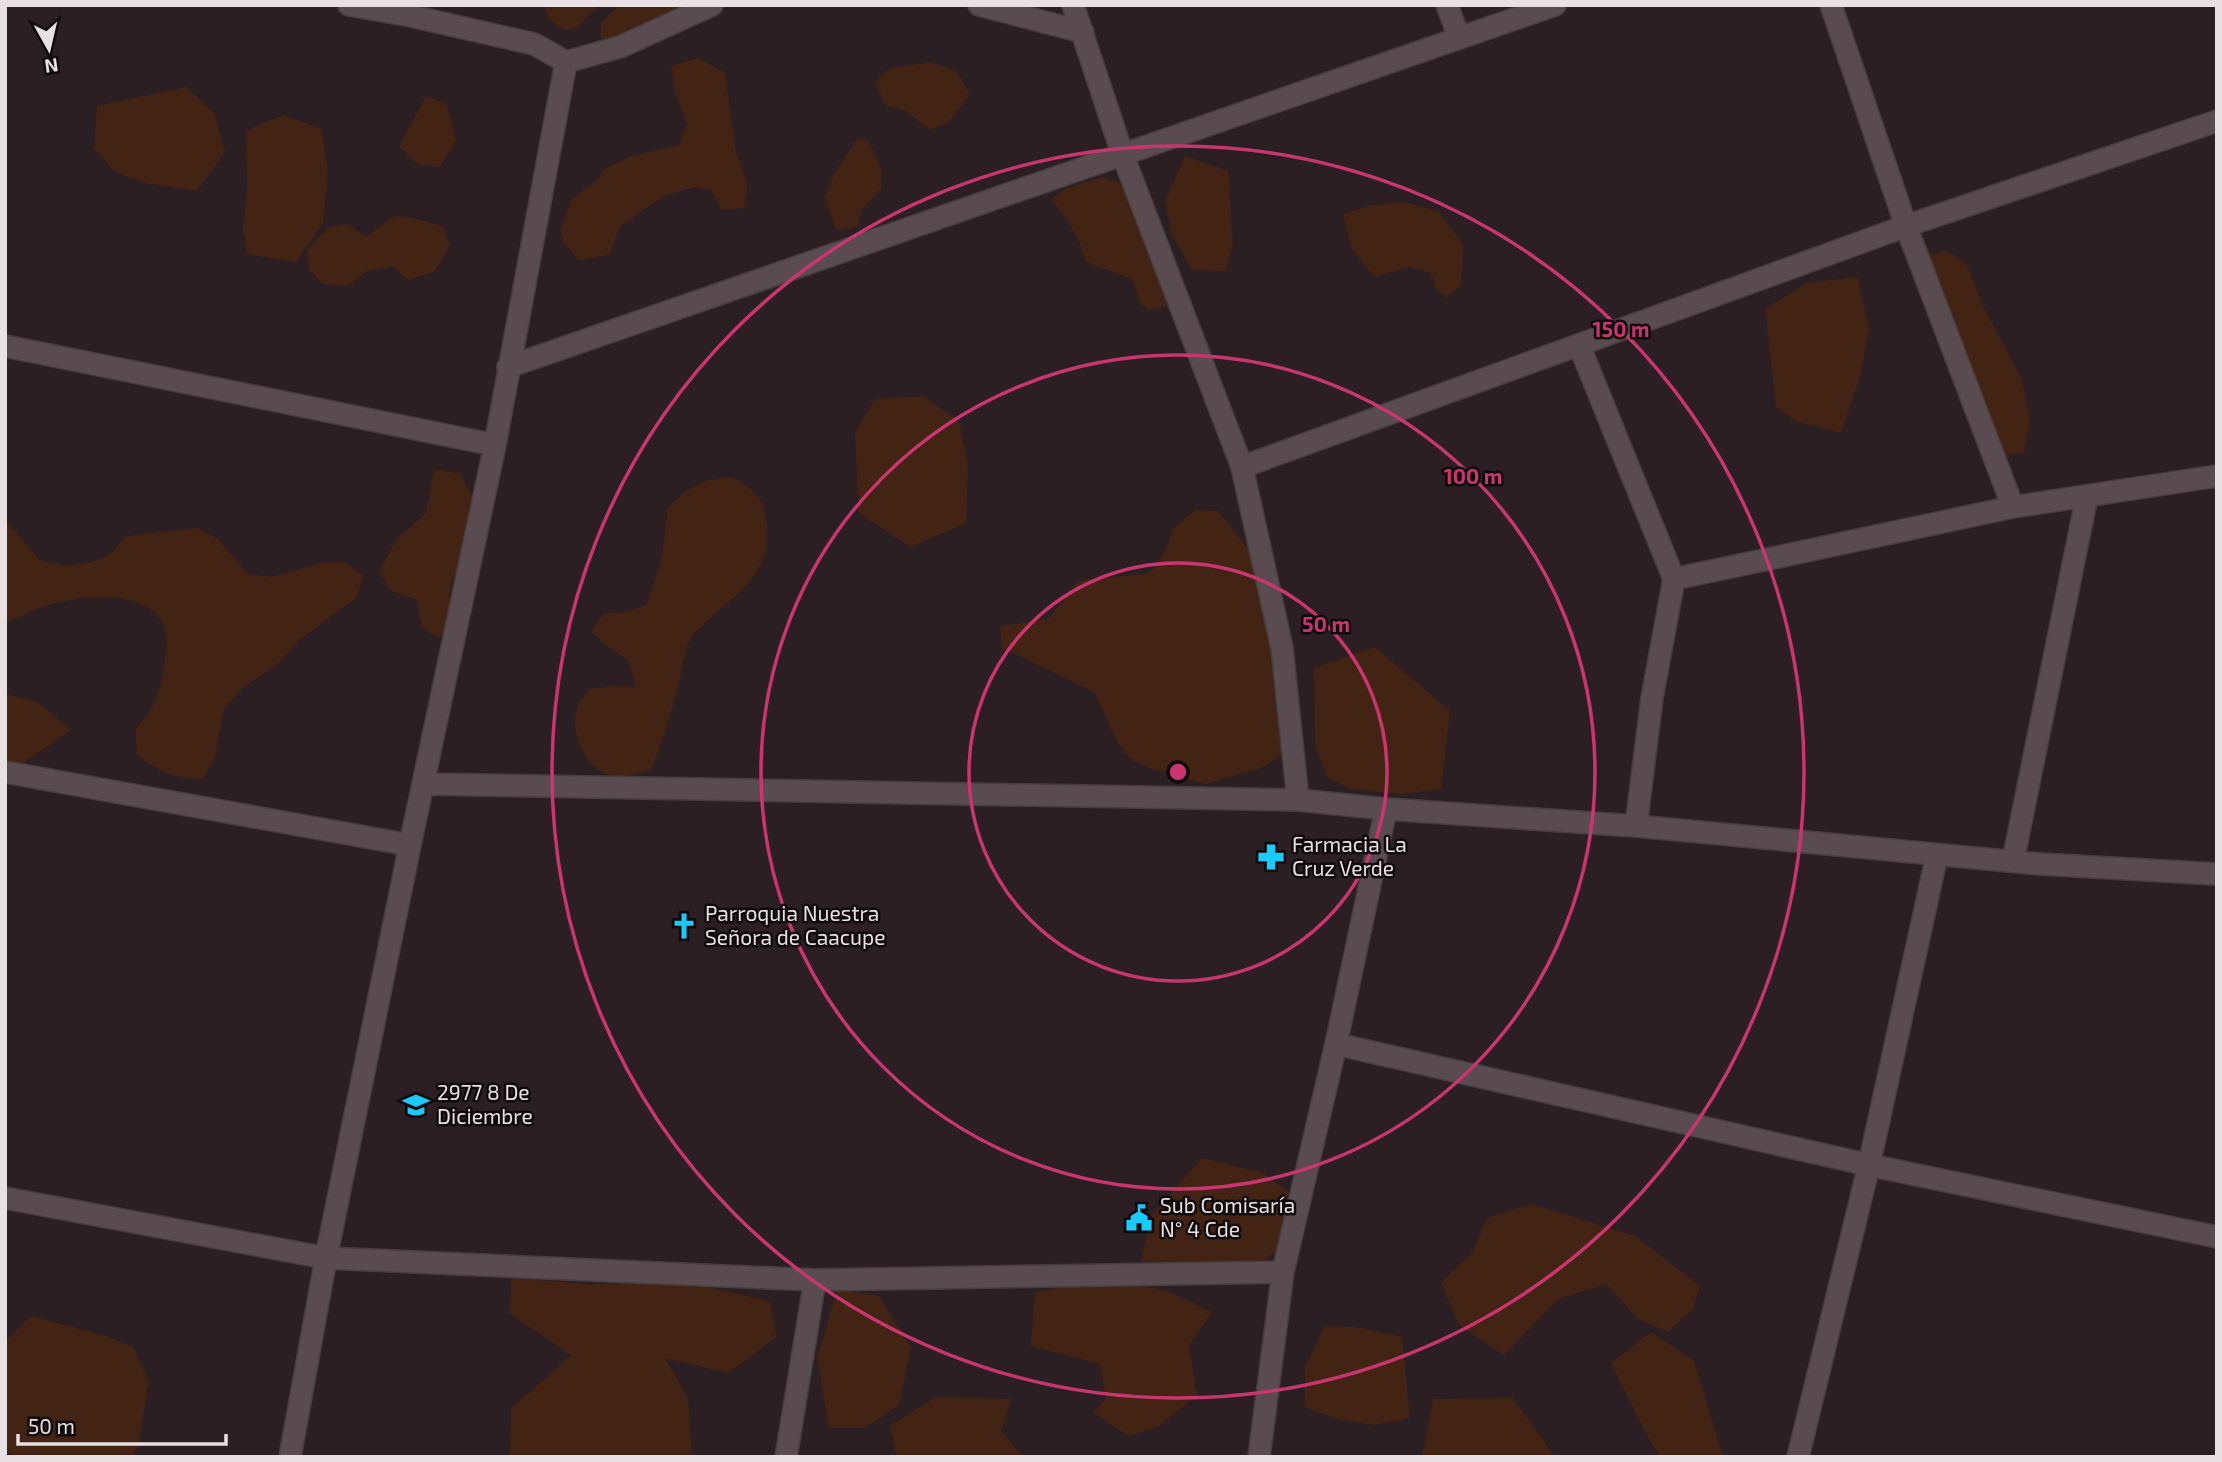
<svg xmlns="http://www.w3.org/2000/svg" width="2222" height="1462" font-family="'Exo 2',sans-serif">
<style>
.green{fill:#432313}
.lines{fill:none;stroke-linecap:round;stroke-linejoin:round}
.minor-casing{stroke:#463d3f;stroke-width:24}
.minor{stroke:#594b50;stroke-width:21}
.ring{fill:none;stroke:#c8366f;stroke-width:3.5}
.labels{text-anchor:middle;stroke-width:5;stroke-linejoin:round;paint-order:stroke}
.poi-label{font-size:21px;fill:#e8e0e2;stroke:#100a0c;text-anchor:start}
.centre{fill:#c8366f;stroke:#100a0c;stroke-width:3.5}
.ring-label{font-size:21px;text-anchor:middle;font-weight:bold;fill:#c8366f;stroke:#100a0c;stroke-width:5;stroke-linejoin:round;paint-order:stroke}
</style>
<rect width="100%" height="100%" fill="#2b1f23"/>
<path class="green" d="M 544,5 L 598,5 L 598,10 L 588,14 L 579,28 L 563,30 L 549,19 Z
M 619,5 L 681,5 L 682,8 L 658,38 L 633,54 L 601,38 L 601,23 Z
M 699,58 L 725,73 L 736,152 L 748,184 L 744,208 L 722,210 L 712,191 L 695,187 L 663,196 L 620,227 L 609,255 L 579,260 L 564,243 L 560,230 L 572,199 L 598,179 L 605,169 L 632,156 L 679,145 L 687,123 L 675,93 L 671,66 Z
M 931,62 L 957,72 L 970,95 L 949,122 L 930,130 L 906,111 L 885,105 L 875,82 L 890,68 Z
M 186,87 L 215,114 L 225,152 L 197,191 L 144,183 L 114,171 L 94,148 L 97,106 Z
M 426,96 L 447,104 L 456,140 L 440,167 L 419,165 L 399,147 Z
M 283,115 L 322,129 L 328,172 L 323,223 L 296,262 L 247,254 L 243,229 L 247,185 L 246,131 Z
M 857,138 L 869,142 L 882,170 L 881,189 L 863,209 L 857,227 L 836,230 L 825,197 L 834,174 Z
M 1185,156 L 1228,171 L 1233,245 L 1225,271 L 1192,270 L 1172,235 L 1165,201 Z
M 1102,177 L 1127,185 L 1169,305 L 1148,311 L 1140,302 L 1132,279 L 1086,262 C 1079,237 1068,219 1051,199 L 1067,188 Z
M 1405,202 L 1439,212 L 1463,245 L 1461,285 L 1446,298 L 1437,289 L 1431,273 L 1410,267 L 1374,277 L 1352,249 L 1343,215 L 1370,205 Z
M 395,216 L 413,218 L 443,226 L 450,246 L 434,272 L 408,280 L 393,267 L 367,271 L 348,286 L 323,284 L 309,269 L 307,251 L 328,227 L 349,224 L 365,237 Z
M 1947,251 L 1966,263 L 1984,308 L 2022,379 L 2030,420 L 2024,453 L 2004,455 L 1933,284 L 1929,255 Z
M 1857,277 L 1869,328 L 1861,374 L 1841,433 L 1795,421 L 1776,407 L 1765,309 L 1807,283 Z
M 923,396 L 959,421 L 968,463 L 966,523 L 910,547 L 859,513 L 855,433 L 875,399 Z
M 434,469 L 461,474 L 473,500 L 468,561 L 453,577 L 449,595 L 453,623 L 438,638 L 421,626 L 417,600 L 391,591 L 379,571 L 397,539 L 426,513 Z
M 732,477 C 756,491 764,497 767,526 C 772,572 737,594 707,621 C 703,626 695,631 692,636 C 684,649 684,664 680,677 C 673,708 663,740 651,770 C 636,774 617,780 602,772 C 582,761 570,729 577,708 C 579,702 585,695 589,689 L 612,686 L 636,687 L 628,660 L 608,647 L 591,631 L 604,613 L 626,612 L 647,605 L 662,558 L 668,508 L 684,492 L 708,480 Z
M 1195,510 L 1218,511 L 1264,568 L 1283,733 L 1282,754 L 1263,767 L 1206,784 L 1152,769 L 1130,759 L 1115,738 L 1095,692 L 1002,648 L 1000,626 L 1048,619 L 1078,581 L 1150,573 L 1164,553 L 1174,528 Z
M 5,523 L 9,524 L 39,560 L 66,566 L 89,563 L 111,554 L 126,536 L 197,528 L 218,539 L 248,574 L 272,577 L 321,563 L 345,562 L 364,576 L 356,598 L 297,642 L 281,661 L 239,691 L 224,710 L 215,757 L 203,779 C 173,778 161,773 137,755 L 135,730 C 159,703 161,687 166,652 C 176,586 87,592 45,606 C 29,611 25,618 5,621 Z
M 1375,647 L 1450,711 L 1441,789 L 1402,794 L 1351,789 L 1327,777 L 1315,745 L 1314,668 Z
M 5,694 L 38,702 L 71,730 L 22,764 L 5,764 Z
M 1202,1158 L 1263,1173 L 1298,1199 L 1295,1238 L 1263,1261 L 1186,1263 L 1141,1261 L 1152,1215 Z
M 1532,1204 L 1635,1236 L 1700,1286 L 1693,1309 L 1668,1332 L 1638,1319 L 1606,1284 L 1558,1299 L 1504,1355 L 1459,1325 L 1441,1283 L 1472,1253 L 1487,1218 Z
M 512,1278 L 585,1284 L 689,1283 L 769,1301 L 777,1337 L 728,1373 L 665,1358 L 688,1398 L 692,1457 L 510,1457 L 511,1409 L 571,1355 L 509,1313 Z
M 1105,1281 L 1165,1290 L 1212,1312 L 1189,1345 L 1197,1395 L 1158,1427 L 1128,1436 L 1093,1412 L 1106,1399 L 1100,1364 L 1031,1346 L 1035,1292 Z
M 837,1290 L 879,1296 L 911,1348 L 899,1405 L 865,1428 L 829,1428 L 817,1358 Z
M 31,1316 L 106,1336 L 133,1347 L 149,1381 L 139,1443 L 133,1457 L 21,1457 L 5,1452 L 5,1342 Z
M 1324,1326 L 1356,1327 L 1402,1337 L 1410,1418 L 1374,1425 L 1337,1419 L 1305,1407 L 1305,1368 Z
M 1651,1332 L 1694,1361 L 1722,1453 L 1727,1457 L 1660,1457 L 1647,1435 L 1611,1363 Z
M 936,1397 L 1012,1399 L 1001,1431 L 1023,1457 L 897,1457 L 890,1426 Z
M 1513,1398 L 1555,1457 L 1422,1457 L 1433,1399 Z"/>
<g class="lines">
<g class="minor-casing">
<path id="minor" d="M 349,5 L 411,16 L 534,44 L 566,62 L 620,47 L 712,5
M 979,5 L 1083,32
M 1073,5 L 1122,153 L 1242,467 L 1282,648 L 1298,800
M 1447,5 L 1459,38
M 1831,5 L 1906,226 L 2013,507
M 1579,345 L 1674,579 L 1652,698 L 1636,826
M 5,346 L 495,445
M 508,367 L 1555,5
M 1242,467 L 1906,226 L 2217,121
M 1674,579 L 2013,507 L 2217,476
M 5,772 L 410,845
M 423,784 L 1298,800 L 1386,809 L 1636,826 L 2040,864 L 2217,874
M 2013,861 L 2087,496
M 1336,1044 L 1869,1165 L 2217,1237
M 5,1198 L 326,1258 L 815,1280 L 1283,1272
M 290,1457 L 326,1258 L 410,845 L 495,445 L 566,62
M 786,1457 L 815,1280
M 1259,1457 L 1283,1272 L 1336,1044 L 1386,809
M 1798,1457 L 1869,1165 L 1937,855"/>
</g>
<use href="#minor" class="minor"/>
</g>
<g class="ring">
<circle cx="1178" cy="772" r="209"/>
<circle cx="1178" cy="772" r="417"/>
<circle cx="1178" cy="772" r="626"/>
</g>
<defs>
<g id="pharmacy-bare" transform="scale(2.1)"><path d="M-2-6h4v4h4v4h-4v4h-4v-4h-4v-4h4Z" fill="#1acafc" stroke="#100a0c" stroke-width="2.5" paint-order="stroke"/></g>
<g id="church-bare" transform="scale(2.1)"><path d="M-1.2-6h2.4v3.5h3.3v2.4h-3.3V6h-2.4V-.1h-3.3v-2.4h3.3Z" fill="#1acafc" stroke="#100a0c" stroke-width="2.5" paint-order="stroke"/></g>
<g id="school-bare" transform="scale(2.1)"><path d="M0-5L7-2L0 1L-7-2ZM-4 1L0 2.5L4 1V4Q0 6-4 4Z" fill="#1acafc" stroke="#100a0c" stroke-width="2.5" paint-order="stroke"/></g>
<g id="civic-bare" transform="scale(2.1)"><path d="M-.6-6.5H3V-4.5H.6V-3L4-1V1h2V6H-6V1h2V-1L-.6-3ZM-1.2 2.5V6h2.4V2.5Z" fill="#1acafc" stroke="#100a0c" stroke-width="2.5" paint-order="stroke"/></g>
</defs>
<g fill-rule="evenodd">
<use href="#pharmacy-bare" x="1271" y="857"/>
<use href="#church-bare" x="684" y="926"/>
<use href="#school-bare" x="416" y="1105"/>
<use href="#civic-bare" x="1139" y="1218"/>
</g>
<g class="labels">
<g class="poi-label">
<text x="1292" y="852">Farmacia La<tspan x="1292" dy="24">Cruz Verde</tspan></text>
<text x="705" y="921">Parroquia Nuestra<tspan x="705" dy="24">Señora de Caacupe</tspan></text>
<text x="437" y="1100">2977 8 De<tspan x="437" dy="24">Diciembre</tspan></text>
<text x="1160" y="1213">Sub Comisaría<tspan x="1160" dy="24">N° 4 Cde</tspan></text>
</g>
</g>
<circle cx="1178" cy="772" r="10" class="centre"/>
<g class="ring-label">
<text x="1621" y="337">150 m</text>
<text x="1473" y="484">100 m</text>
<text x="1326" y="632">50 m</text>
</g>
<rect width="2222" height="1462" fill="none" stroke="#e8e0e2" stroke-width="14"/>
<g transform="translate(49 49) rotate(172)" stroke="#100a0c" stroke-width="5" paint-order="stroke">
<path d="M0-5L12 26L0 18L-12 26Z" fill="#e8e0e2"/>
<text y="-10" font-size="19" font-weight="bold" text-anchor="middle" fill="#e8e0e2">N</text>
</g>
<path d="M18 1434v10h208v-10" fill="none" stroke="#e8e0e2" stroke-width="3.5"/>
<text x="28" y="1434" font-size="21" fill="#e8e0e2" stroke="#100a0c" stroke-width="5" paint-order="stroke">50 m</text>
</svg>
